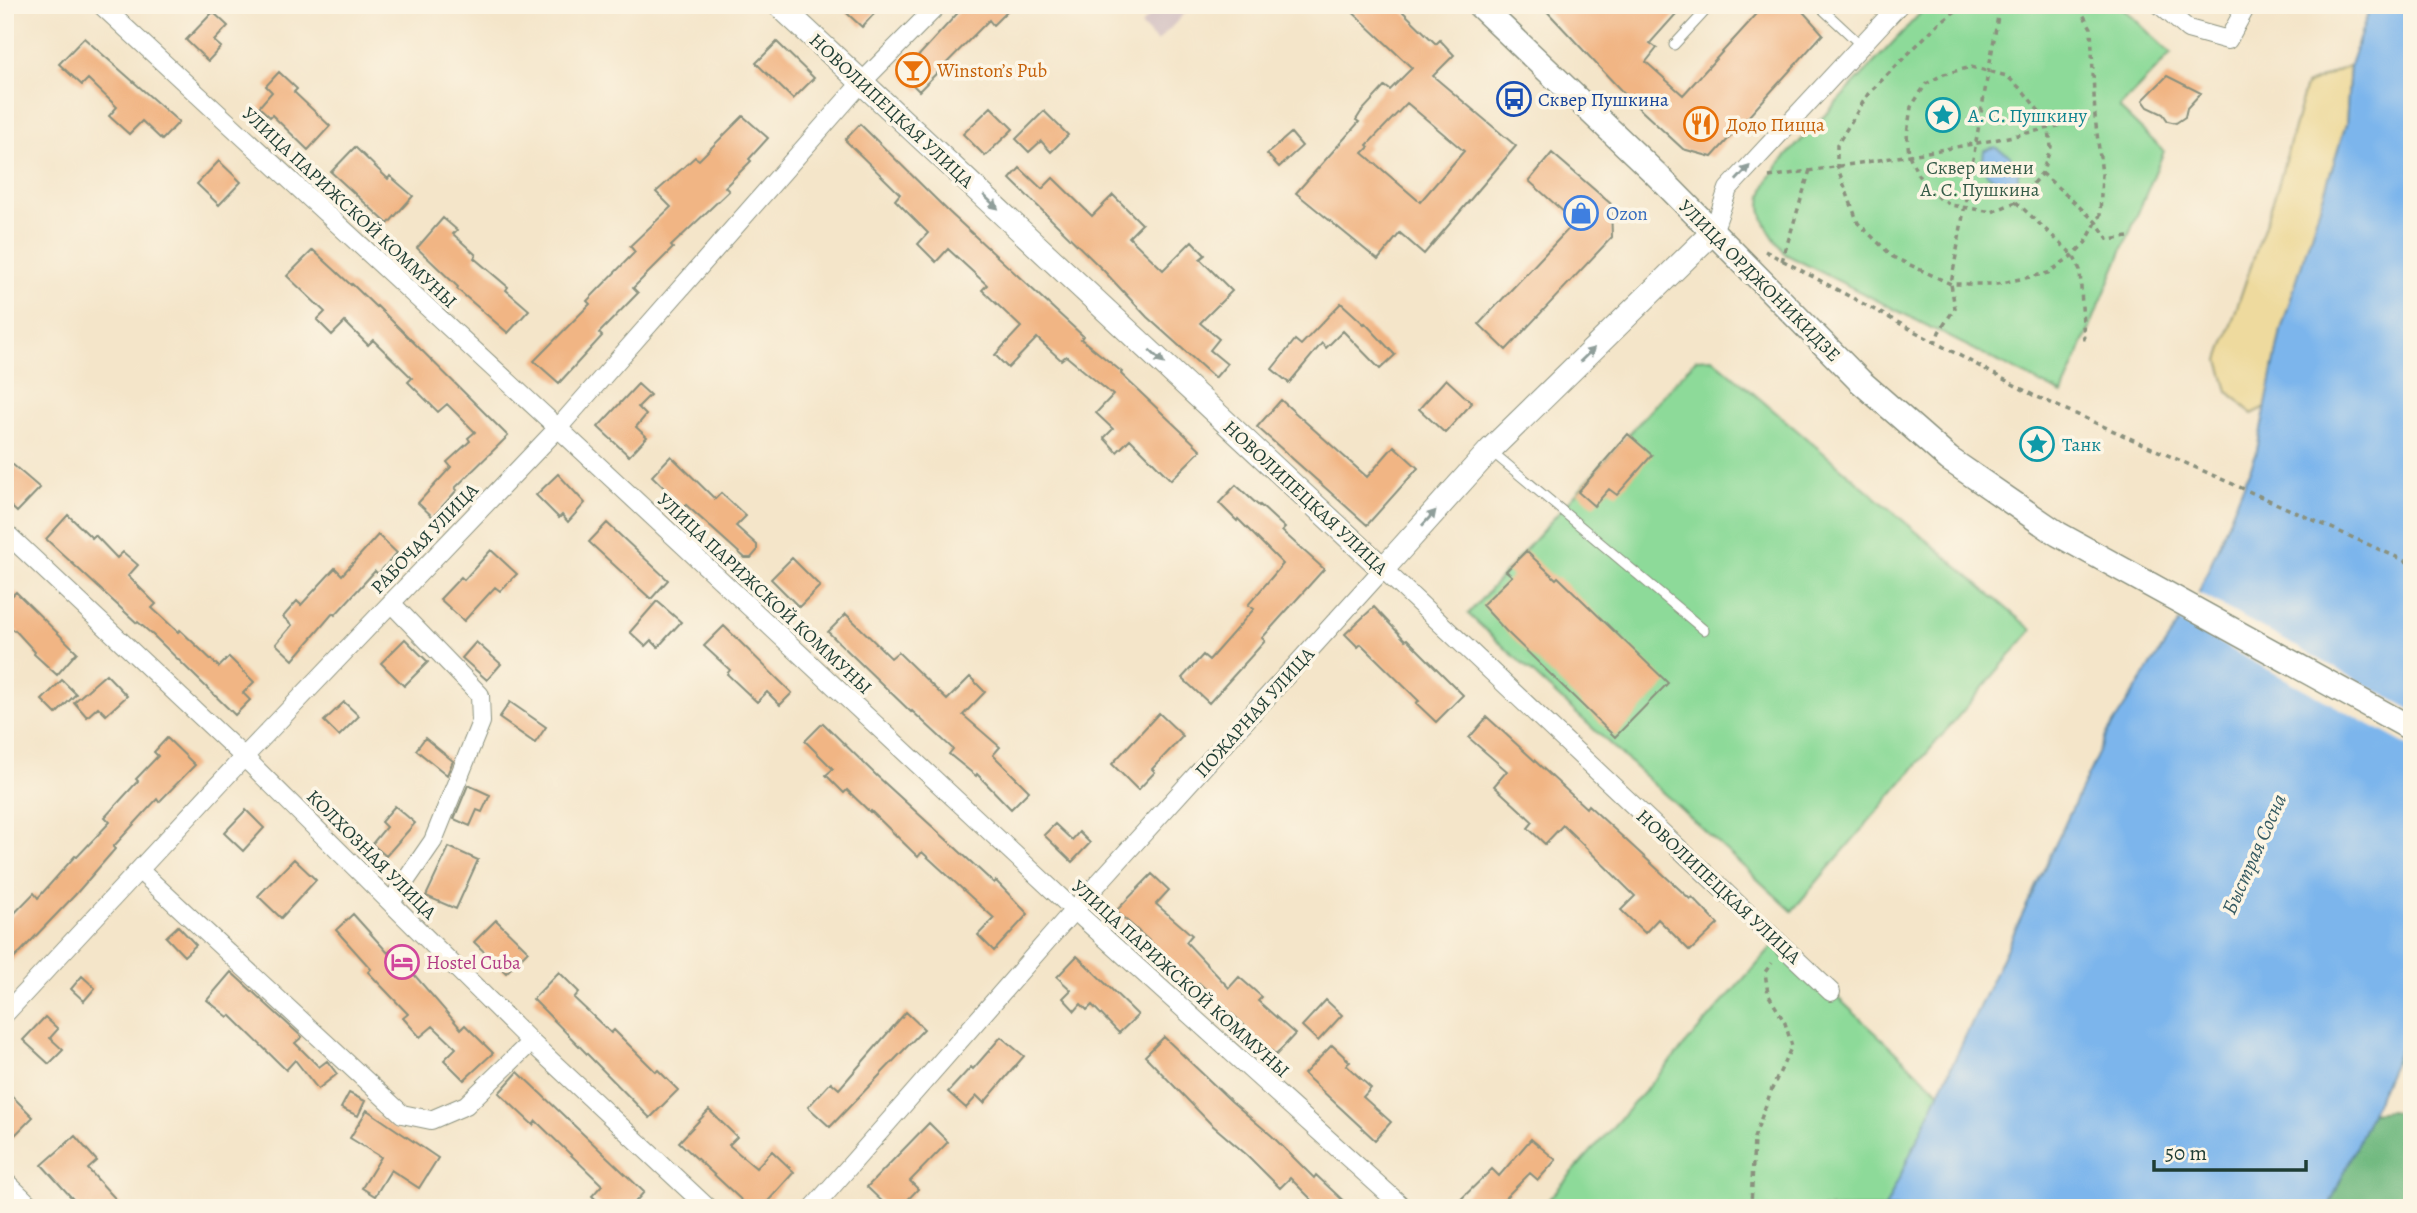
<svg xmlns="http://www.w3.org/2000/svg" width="2417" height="1213" font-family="Alegreya,serif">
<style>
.industrial{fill:#d2bfc1}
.green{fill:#8dda99;stroke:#568c66;stroke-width:2}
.forest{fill:#72ba81;stroke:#487c5a;stroke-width:2}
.sand{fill:#eeda9e;stroke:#868c69;stroke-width:2}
.water{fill:#7cb5ec;stroke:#4e7990;stroke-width:2}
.pier{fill:#f4e5c9}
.building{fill:#f1b584;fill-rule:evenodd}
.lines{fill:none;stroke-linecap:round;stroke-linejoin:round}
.service-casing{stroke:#8a917e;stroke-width:11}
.minor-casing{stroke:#8a917e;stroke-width:20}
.tertiary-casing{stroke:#8a917e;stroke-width:25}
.secondary-casing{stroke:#8a917e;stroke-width:27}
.path{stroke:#8a917e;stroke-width:3.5;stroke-dasharray:5 5;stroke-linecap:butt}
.service{stroke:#fff;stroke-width:9}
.minor{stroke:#fff;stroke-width:18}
.tertiary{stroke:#fff;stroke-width:23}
.secondary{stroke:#fff;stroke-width:24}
.oneway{fill:#8f9e9a}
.labels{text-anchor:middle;stroke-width:7;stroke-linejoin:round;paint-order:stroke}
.food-label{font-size:19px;fill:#c56008;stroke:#fcf5e5;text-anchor:start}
.transit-label{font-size:19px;fill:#164399;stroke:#fcf5e5;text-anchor:start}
.street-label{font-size:19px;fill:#1f3d34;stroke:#fcf5e5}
.culture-label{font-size:19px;fill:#0d838f;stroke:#fcf5e5;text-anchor:start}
.park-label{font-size:19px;fill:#355c48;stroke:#fcf5e5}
.shop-label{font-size:19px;fill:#366cbe;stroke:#fcf5e5;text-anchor:start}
.hotel-label{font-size:19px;fill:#b23c85;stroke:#fcf5e5;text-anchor:start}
.water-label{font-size:21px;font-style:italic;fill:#365b62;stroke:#fcf5e5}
</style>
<rect width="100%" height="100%" fill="#fcf5e5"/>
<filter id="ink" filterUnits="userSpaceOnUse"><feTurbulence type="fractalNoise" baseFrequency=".0143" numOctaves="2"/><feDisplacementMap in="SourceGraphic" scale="14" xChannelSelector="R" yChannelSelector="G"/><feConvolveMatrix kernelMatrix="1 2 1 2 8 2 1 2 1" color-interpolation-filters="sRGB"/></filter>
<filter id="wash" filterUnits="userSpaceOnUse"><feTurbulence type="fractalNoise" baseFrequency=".00686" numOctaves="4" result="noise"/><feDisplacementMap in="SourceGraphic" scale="28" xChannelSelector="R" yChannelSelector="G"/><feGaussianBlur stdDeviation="1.57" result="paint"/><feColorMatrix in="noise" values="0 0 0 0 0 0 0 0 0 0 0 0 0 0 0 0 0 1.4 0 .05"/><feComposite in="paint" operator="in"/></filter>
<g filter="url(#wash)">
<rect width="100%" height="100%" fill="#f4e5c9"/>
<path class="industrial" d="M 1160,5 L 1193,5 L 1157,42 L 1141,25 Z"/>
<path class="green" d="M 1928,5 L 2120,5 L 2171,54 L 2119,108 L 2164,151 L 2062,394 L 1785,254 C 1759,218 1750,203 1779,164 Z
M 1712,358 L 2032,630 L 1792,911 L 1468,614 L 1696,359 Z
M 1777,941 L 1940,1093 L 1885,1208 L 1541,1208 Z"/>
<path class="forest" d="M 2412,1022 L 2412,1066 L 2394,1062 Z
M 2390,1111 L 2412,1117 L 2412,1208 L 2328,1208 L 2371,1113 Z"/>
<path class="sand" d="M 2350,65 L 2346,124 L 2281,330 L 2266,407 L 2252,414 L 2228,391 L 2219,360 L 2277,189 L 2306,85 Z"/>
<path class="water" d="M 2371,5 L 2412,5 L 2412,1022 L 2328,1208 L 1885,1208 L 2108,732 L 2199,592 L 2256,455 L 2281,330 L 2346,124 L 2350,65 Z
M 1995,147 L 2009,155 L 2020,170 L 2018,172 L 2018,181 L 2007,187 L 1987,174 L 1981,162 L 1983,159 L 1984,150 Z"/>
<path class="pier" d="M 2195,591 L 2412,710 L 2412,748 L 2177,620 Z"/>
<g id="blocks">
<path class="building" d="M 838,5 L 882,5 L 862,27 Z
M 965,5 L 1013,5 L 993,25 L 989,20 L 919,91 L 902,74 Z
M 1345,5 L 1396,5 L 1436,44 L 1440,40 L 1454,55 L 1433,76 L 1516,146 L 1424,254 L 1400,233 L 1378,260 L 1296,193 L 1359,122 L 1356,120 L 1361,112 L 1385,86 L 1390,90 L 1412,68 ZM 1407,103 L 1464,151 L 1420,202 L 1363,153 L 1369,147 L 1367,145 Z
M 1541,5 L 1684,5 L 1650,43 L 1657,48 L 1646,62 L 1683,95 L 1765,5 L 1797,5 L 1823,34 L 1712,157 L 1683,149 L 1630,100 Z
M 213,12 L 228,26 L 214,41 L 221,47 L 208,61 L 186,40 Z
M 84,38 L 179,122 L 162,140 L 142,121 L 129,134 L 109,116 L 117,107 L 88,79 L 82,85 L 59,64 Z
M 777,42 L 814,78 L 793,99 L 756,63 Z
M 279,72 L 297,89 L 294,92 L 330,126 L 308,150 L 272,115 L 270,117 L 259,107 L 272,92 L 266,86 Z
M 2167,76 L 2201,93 L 2187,108 L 2185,117 L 2176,123 L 2168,121 L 2163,114 L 2148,107 L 2143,100 Z
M 991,107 L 1013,129 L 985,156 L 963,134 Z
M 1044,111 L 1068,135 L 1051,152 L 1041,141 L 1029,152 L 1016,139 Z
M 743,116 L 768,138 L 749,159 L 751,161 L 725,187 L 729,191 L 671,246 L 673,248 L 633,288 L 638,293 L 599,333 L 602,336 L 559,383 L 534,361 L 590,304 L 587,301 L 635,252 L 630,246 L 671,207 L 656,192 L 695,157 L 699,160 Z
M 860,124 L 949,212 L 1083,336 L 1081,339 L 1122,372 L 1121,374 L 1201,450 L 1171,480 L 1130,439 L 1117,452 L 1104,438 L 1113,429 L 1096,413 L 1113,395 L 1066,356 L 1061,360 L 1037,338 L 1008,368 L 995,355 L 1021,327 L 982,290 L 987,285 L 948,249 L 936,262 L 918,244 L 928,233 L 895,200 L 900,194 L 845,140 Z
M 1291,133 L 1302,146 L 1279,167 L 1267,154 Z
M 355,147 L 388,179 L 390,176 L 413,196 L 388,224 L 331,172 Z
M 1552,153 L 1611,204 L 1612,237 L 1506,350 L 1479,324 L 1575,222 L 1529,181 Z
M 219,161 L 241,182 L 219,205 L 197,184 Z
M 1020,168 L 1042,189 L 1053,178 L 1092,216 L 1113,195 L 1142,224 L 1129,237 L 1163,270 L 1192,241 L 1205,255 L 1200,259 L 1232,291 L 1200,323 L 1219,339 L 1210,350 L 1227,364 L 1215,378 L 1147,317 L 1104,271 L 1010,179 Z
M 443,218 L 457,230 L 453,234 L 476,255 L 474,258 L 508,287 L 506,290 L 529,310 L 508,333 L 457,289 L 458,287 L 417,248 Z
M 313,250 L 351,285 L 352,284 L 376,307 L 377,306 L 508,436 L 455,488 L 457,490 L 433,517 L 418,503 L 451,467 L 447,462 L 470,441 L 468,438 L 475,432 L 447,404 L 438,412 L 408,382 L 412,378 L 373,340 L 368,345 L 345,322 L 332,335 L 317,320 L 325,312 L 287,276 Z
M 1341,303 L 1364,324 L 1365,323 L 1395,355 L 1380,369 L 1343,331 L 1326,348 L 1322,343 L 1289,383 L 1272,369 L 1295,340 L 1301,345 Z
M 1446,379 L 1472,403 L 1445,433 L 1419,409 Z
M 638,384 L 650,395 L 638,407 L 646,415 L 636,427 L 647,437 L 629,456 L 598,427 Z
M 1281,400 L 1367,477 L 1394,446 L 1418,468 L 1367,525 L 1257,427 Z
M 1628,434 L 1652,455 L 1617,495 L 1609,489 L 1594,506 L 1578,492 Z
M 671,456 L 715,499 L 721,493 L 746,516 L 736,526 L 757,545 L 757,551 L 751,558 L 745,558 L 686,505 L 684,507 L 652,476 Z
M 5,458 L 40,488 L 17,512 L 5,501 Z
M 558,474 L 585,503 L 568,522 L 562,515 L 559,518 L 536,495 Z
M 1236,485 L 1259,506 L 1260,505 L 1285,528 L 1282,531 L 1324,569 L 1262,638 L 1265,641 L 1209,703 L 1182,678 L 1203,655 L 1209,660 L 1254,609 L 1248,605 L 1283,564 L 1238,519 L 1237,521 L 1219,503 Z
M 68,515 L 92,538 L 95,535 L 117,558 L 123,552 L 138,565 L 128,576 L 156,604 L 152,608 L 178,632 L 180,630 L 219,667 L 229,657 L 254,682 L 243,693 L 250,700 L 235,715 L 154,636 L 138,622 L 137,623 L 46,539 Z
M 607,523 L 668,580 L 651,599 L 589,542 Z
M 378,535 L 397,553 L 378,574 L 375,571 L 335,615 L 333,613 L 293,660 L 276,644 L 292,625 L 283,617 L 297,601 L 301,605 L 335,568 L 342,575 Z
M 491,550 L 517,574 L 500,591 L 495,587 L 464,621 L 440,599 L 461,577 L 464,580 Z
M 1526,551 L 1556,579 L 1558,577 L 1668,683 L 1615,737 L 1506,631 L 1482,605 L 1512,576 L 1506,571 Z
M 792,558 L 820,586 L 799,607 L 771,579 Z
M 16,592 L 77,652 L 57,675 L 34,654 L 35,652 L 15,630 L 14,631 L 5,623 L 5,602 Z
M 657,601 L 681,622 L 658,647 L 651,640 L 645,646 L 630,632 Z
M 1374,607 L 1405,640 L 1407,639 L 1463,695 L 1436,722 L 1416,703 L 1419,701 L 1361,644 L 1358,647 L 1345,634 Z
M 846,614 L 891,658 L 898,652 L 947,700 L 970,677 L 985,692 L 963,715 L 1000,747 L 993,755 L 1029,791 L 1011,809 L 977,774 L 976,776 L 949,754 L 953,749 L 912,711 L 911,712 L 828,632 Z
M 724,626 L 792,693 L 780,705 L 767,692 L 757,702 L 727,674 L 730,670 L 704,646 Z
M 405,639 L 428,662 L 404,686 L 381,663 Z
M 476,642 L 501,664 L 487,680 L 462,658 Z
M 106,674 L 127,696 L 106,715 L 98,707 L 87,717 L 74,702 Z
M 62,680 L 76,694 L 56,714 L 42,700 Z
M 344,702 L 359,716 L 339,736 L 324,721 Z
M 510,702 L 546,727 L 535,743 L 499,718 Z
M 1159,713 L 1183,736 L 1152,769 L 1155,772 L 1138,790 L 1112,764 Z
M 1487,717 L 1586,808 L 1588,805 L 1690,899 L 1692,897 L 1718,924 L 1690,951 L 1658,919 L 1645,933 L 1621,910 L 1635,896 L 1563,825 L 1545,844 L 1528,828 L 1533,822 L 1494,786 L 1507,771 L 1469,738 Z
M 823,723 L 876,775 L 994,883 L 996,881 L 1028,914 L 994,951 L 978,935 L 994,918 L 922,852 L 918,857 L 871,811 L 870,812 L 847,790 L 844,793 L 826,775 L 833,769 L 805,741 Z
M 167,738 L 195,765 L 159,802 L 157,799 L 113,847 L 115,849 L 75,895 L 5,968 L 5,923 L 34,893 L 38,898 L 75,856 L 77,857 L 110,822 L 105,817 L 138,781 L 136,779 L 158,756 L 154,752 Z
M 425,738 L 453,761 L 447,775 L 416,750 Z
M 468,785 L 490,795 L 482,812 L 477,810 L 470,826 L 454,819 Z
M 395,806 L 415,823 L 386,856 L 372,844 L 386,827 L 381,822 Z
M 246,810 L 264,828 L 243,851 L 224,833 Z
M 1055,824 L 1072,840 L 1079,832 L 1090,843 L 1072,862 L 1044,835 Z
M 449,847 L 478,860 L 456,909 L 426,896 Z
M 294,859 L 316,880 L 281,918 L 258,896 Z
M 1152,874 L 1169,890 L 1156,904 L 1192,935 L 1186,942 L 1229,988 L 1239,977 L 1262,997 L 1258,1001 L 1295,1034 L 1276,1055 L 1199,983 L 1195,987 L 1166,956 L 1116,911 Z
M 353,914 L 388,953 L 392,949 L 461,1029 L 465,1025 L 493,1053 L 464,1080 L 444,1060 L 456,1048 L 433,1026 L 420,1037 L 403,1018 L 408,1014 L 368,972 L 371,969 L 336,930 Z
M 496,920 L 528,951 L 506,973 L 474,942 Z
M 178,926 L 196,945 L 184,956 L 166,937 Z
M 1077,956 L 1138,1015 L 1119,1033 L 1092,1005 L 1087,1010 L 1081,1004 L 1075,1011 L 1063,998 L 1071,990 L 1057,977 Z
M 231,972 L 302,1037 L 295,1043 L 319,1067 L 327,1061 L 337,1074 L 318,1089 L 295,1060 L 286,1070 L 230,1015 L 228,1017 L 207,1000 Z
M 559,972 L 579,992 L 574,998 L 611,1033 L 614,1030 L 656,1072 L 658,1070 L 678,1090 L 650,1118 L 533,999 Z
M 82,976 L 95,988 L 84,1001 L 71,989 Z
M 1326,1000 L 1342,1015 L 1318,1041 L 1302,1026 Z
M 906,1012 L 924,1029 L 830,1127 L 808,1107 L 831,1082 L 839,1089 Z
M 45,1017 L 58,1029 L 50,1038 L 63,1050 L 49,1064 L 23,1040 Z
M 1001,1037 L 1024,1056 L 984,1103 L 977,1096 L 966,1108 L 948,1092 L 971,1067 L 973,1069 Z
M 1164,1037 L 1231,1101 L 1272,1136 L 1314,1178 L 1316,1175 L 1351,1208 L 1320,1208 L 1290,1178 L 1280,1188 L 1247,1155 L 1211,1124 L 1145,1056 Z
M 1332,1045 L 1350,1062 L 1346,1065 L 1371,1088 L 1363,1097 L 1391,1122 L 1375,1140 L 1304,1074 Z
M 518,1072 L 644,1192 L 630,1208 L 605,1208 L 592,1196 L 602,1185 L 536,1121 L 533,1125 L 499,1093 Z
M 5,1089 L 33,1117 L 5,1145 Z
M 349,1093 L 365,1101 L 358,1116 L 341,1108 Z
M 367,1110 L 438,1158 L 419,1188 L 391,1170 L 375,1196 L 362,1188 L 381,1157 L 350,1138 Z
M 709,1110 L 737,1137 L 729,1145 L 756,1168 L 772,1151 L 794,1172 L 762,1208 L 750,1208 L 679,1142 Z
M 929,1123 L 948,1142 L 910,1181 L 918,1189 L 900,1208 L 889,1208 L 867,1187 Z
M 75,1136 L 97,1161 L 88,1169 L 124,1208 L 81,1208 L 42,1165 Z
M 1531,1139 L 1556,1160 L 1538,1180 L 1530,1173 L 1495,1208 L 1452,1208 L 1492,1169 L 1499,1176 Z"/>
</g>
</g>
<g filter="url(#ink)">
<use href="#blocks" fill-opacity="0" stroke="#8a917e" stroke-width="2"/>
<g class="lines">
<g class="service-casing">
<path id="service" d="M 1818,5 L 1862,46
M 1674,45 L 1711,5
M 1491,451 L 1704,630"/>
</g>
<g class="minor-casing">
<path id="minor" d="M 101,5 L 558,428 L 1074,910 L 1404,1208
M 2160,5 L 2188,29 L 2228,40 L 2247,5
M 1713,232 L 1728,189 L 1899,5
M 5,532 L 244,757 L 531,1042 L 708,1208
M 139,870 L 402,1114 L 431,1120 L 466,1105 L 531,1042
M 391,902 L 433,841 L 481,722 L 480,695 L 391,603
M 5,1014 L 244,757 L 558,428 L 862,82 L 938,5
M 5,1181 L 33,1208
M 813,1208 L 1074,910 L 1383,569 L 1831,992"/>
</g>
<g class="tertiary-casing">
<path id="tertiary" d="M 779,5 L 1383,569 L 1490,450 L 1713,232"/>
</g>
<g class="secondary-casing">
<path id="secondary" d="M 1479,5 L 1656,174 L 1860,381 L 1949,459 L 2058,534 L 2412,729"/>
</g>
<path class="path" d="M 1964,5 L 1939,23 L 1868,94 L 1837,145 L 1837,166 L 1858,223 L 1893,257 L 1951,284 L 1997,284 L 2048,273 L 2073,255 L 2086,242 L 2100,215 L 2102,174 L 2095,117 L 2091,28 L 2081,11 L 2071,5
M 1971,67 L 2007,76 L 2024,92 L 2042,115 L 2049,129 L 2051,147 L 2042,173 L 2016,202 L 1992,212 L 1951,205 L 1931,193 L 1918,175 L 1909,155 L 1907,134 L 1911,107 L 1926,84 L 1944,74 Z
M 2042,173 L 2096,222 L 2109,240 L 2128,237
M 1769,177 C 1878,160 1988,145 2094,117
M 2016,202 L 2073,255 L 2080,270 L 2084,342
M 1765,251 L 2033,395 L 2412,564
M 1782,261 L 1810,170
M 1935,344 L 1939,332 L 1955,308 L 1951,284 L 2000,5
M 1751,1208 L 1754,1138 L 1771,1091 L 1792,1046 L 1785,1023 L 1768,994 L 1765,972 L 1772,963"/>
<use href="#service" class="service"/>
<use href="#minor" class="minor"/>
<use href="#tertiary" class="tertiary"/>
<use href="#secondary" class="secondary"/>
</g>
<defs><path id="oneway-solid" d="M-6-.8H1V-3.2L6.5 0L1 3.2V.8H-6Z" transform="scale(1.75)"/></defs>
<g class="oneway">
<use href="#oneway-solid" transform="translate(1743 173) rotate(-47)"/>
<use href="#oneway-solid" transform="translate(991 202) rotate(43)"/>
<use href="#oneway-solid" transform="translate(1587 355) rotate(-44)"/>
<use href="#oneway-solid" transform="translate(1157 357) rotate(43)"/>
<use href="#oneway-solid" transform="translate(1429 518) rotate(-48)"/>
</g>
</g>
<defs>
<g id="bar-ring" transform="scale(1.75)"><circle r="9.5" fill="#fcf5e5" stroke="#e8710a" stroke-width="1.5"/><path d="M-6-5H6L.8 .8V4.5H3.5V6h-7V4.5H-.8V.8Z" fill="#e8710a"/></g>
<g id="bus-ring" transform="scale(1.75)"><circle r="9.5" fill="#fcf5e5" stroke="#1a4fb4" stroke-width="1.5"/><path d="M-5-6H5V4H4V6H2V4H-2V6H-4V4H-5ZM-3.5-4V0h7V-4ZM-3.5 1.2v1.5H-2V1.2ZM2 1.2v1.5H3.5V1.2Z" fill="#1a4fb4"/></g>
<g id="sight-ring" transform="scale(1.75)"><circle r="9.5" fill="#fcf5e5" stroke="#0f9aa8" stroke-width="1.5"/><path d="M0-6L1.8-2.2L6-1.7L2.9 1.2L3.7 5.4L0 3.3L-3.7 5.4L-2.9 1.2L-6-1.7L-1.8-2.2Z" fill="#0f9aa8"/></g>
<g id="restaurant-ring" transform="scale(1.75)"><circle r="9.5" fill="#fcf5e5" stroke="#e8710a" stroke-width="1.5"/><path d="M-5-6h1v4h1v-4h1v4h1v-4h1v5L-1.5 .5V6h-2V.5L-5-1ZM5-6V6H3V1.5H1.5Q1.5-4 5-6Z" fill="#e8710a"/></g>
<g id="shop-ring" transform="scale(1.75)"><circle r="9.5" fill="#fcf5e5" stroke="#3f7fe0" stroke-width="1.5"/><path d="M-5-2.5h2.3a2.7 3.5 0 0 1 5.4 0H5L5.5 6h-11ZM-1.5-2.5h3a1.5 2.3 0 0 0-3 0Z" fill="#3f7fe0"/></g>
<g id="hotel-ring" transform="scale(1.75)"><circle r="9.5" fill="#fcf5e5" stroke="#d1479c" stroke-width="1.5"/><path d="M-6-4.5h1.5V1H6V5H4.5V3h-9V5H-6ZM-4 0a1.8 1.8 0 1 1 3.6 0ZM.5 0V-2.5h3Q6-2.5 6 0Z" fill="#d1479c"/></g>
</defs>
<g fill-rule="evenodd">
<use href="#bar-ring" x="913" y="70"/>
<use href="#bus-ring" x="1514" y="99"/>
<use href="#sight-ring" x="1943" y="115"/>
<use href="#restaurant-ring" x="1701" y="124"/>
<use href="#shop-ring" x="1581" y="213"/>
<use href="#sight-ring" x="2037" y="444"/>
<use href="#hotel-ring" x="402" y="962"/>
</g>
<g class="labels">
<g class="food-label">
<text x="937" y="77">Winston’s Pub</text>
<text x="1726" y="131">Додо Пицца</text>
</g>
<g class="transit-label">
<text x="1538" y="106">Сквер Пушкина</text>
</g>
<g class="street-label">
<text transform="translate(892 110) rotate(43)" y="7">НОВОЛИПЕЦКАЯ УЛИЦА</text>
<text transform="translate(350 207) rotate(43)" y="7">УЛИЦА ПАРИЖСКОЙ КОММУНЫ</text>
<text transform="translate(1760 280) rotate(45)" y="7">УЛИЦА ОРДЖОНИКИДЗЕ</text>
<text transform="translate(1306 497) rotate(43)" y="7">НОВОЛИПЕЦКАЯ УЛИЦА</text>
<text transform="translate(424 538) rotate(-46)" y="7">РАБОЧАЯ УЛИЦА</text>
<text transform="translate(765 593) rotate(43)" y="7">УЛИЦА ПАРИЖСКОЙ КОММУНЫ</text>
<text transform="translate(1254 712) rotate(-48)" y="7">ПОЖАРНАЯ УЛИЦА</text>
<text transform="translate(372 854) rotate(45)" y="7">КОЛХОЗНАЯ УЛИЦА</text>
<text transform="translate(1719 886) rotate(43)" y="7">НОВОЛИПЕЦКАЯ УЛИЦА</text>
<text transform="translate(1181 978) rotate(42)" y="7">УЛИЦА ПАРИЖСКОЙ КОММУНЫ</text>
</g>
<g class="culture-label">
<text x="1968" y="122">А. С. Пушкину</text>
<text x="2062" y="451">Танк</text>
</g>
<g class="park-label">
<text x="1980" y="174">Сквер имени<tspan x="1980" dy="22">А. С. Пушкина</tspan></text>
</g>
<g class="shop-label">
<text x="1606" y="220">Ozon</text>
</g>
<g class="hotel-label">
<text x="426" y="969">Hostel Cuba</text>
</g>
<g class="water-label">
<text transform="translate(2254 854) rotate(-66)" y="7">Быстрая Сосна</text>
</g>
</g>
<rect width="2417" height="1213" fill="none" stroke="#fcf5e5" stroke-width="28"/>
<path d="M2154 1160v10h152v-10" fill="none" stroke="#1f3d34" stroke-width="3.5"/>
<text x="2165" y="1160" font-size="21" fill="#1f3d34" stroke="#fcf5e5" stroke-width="5" paint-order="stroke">50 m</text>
</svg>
